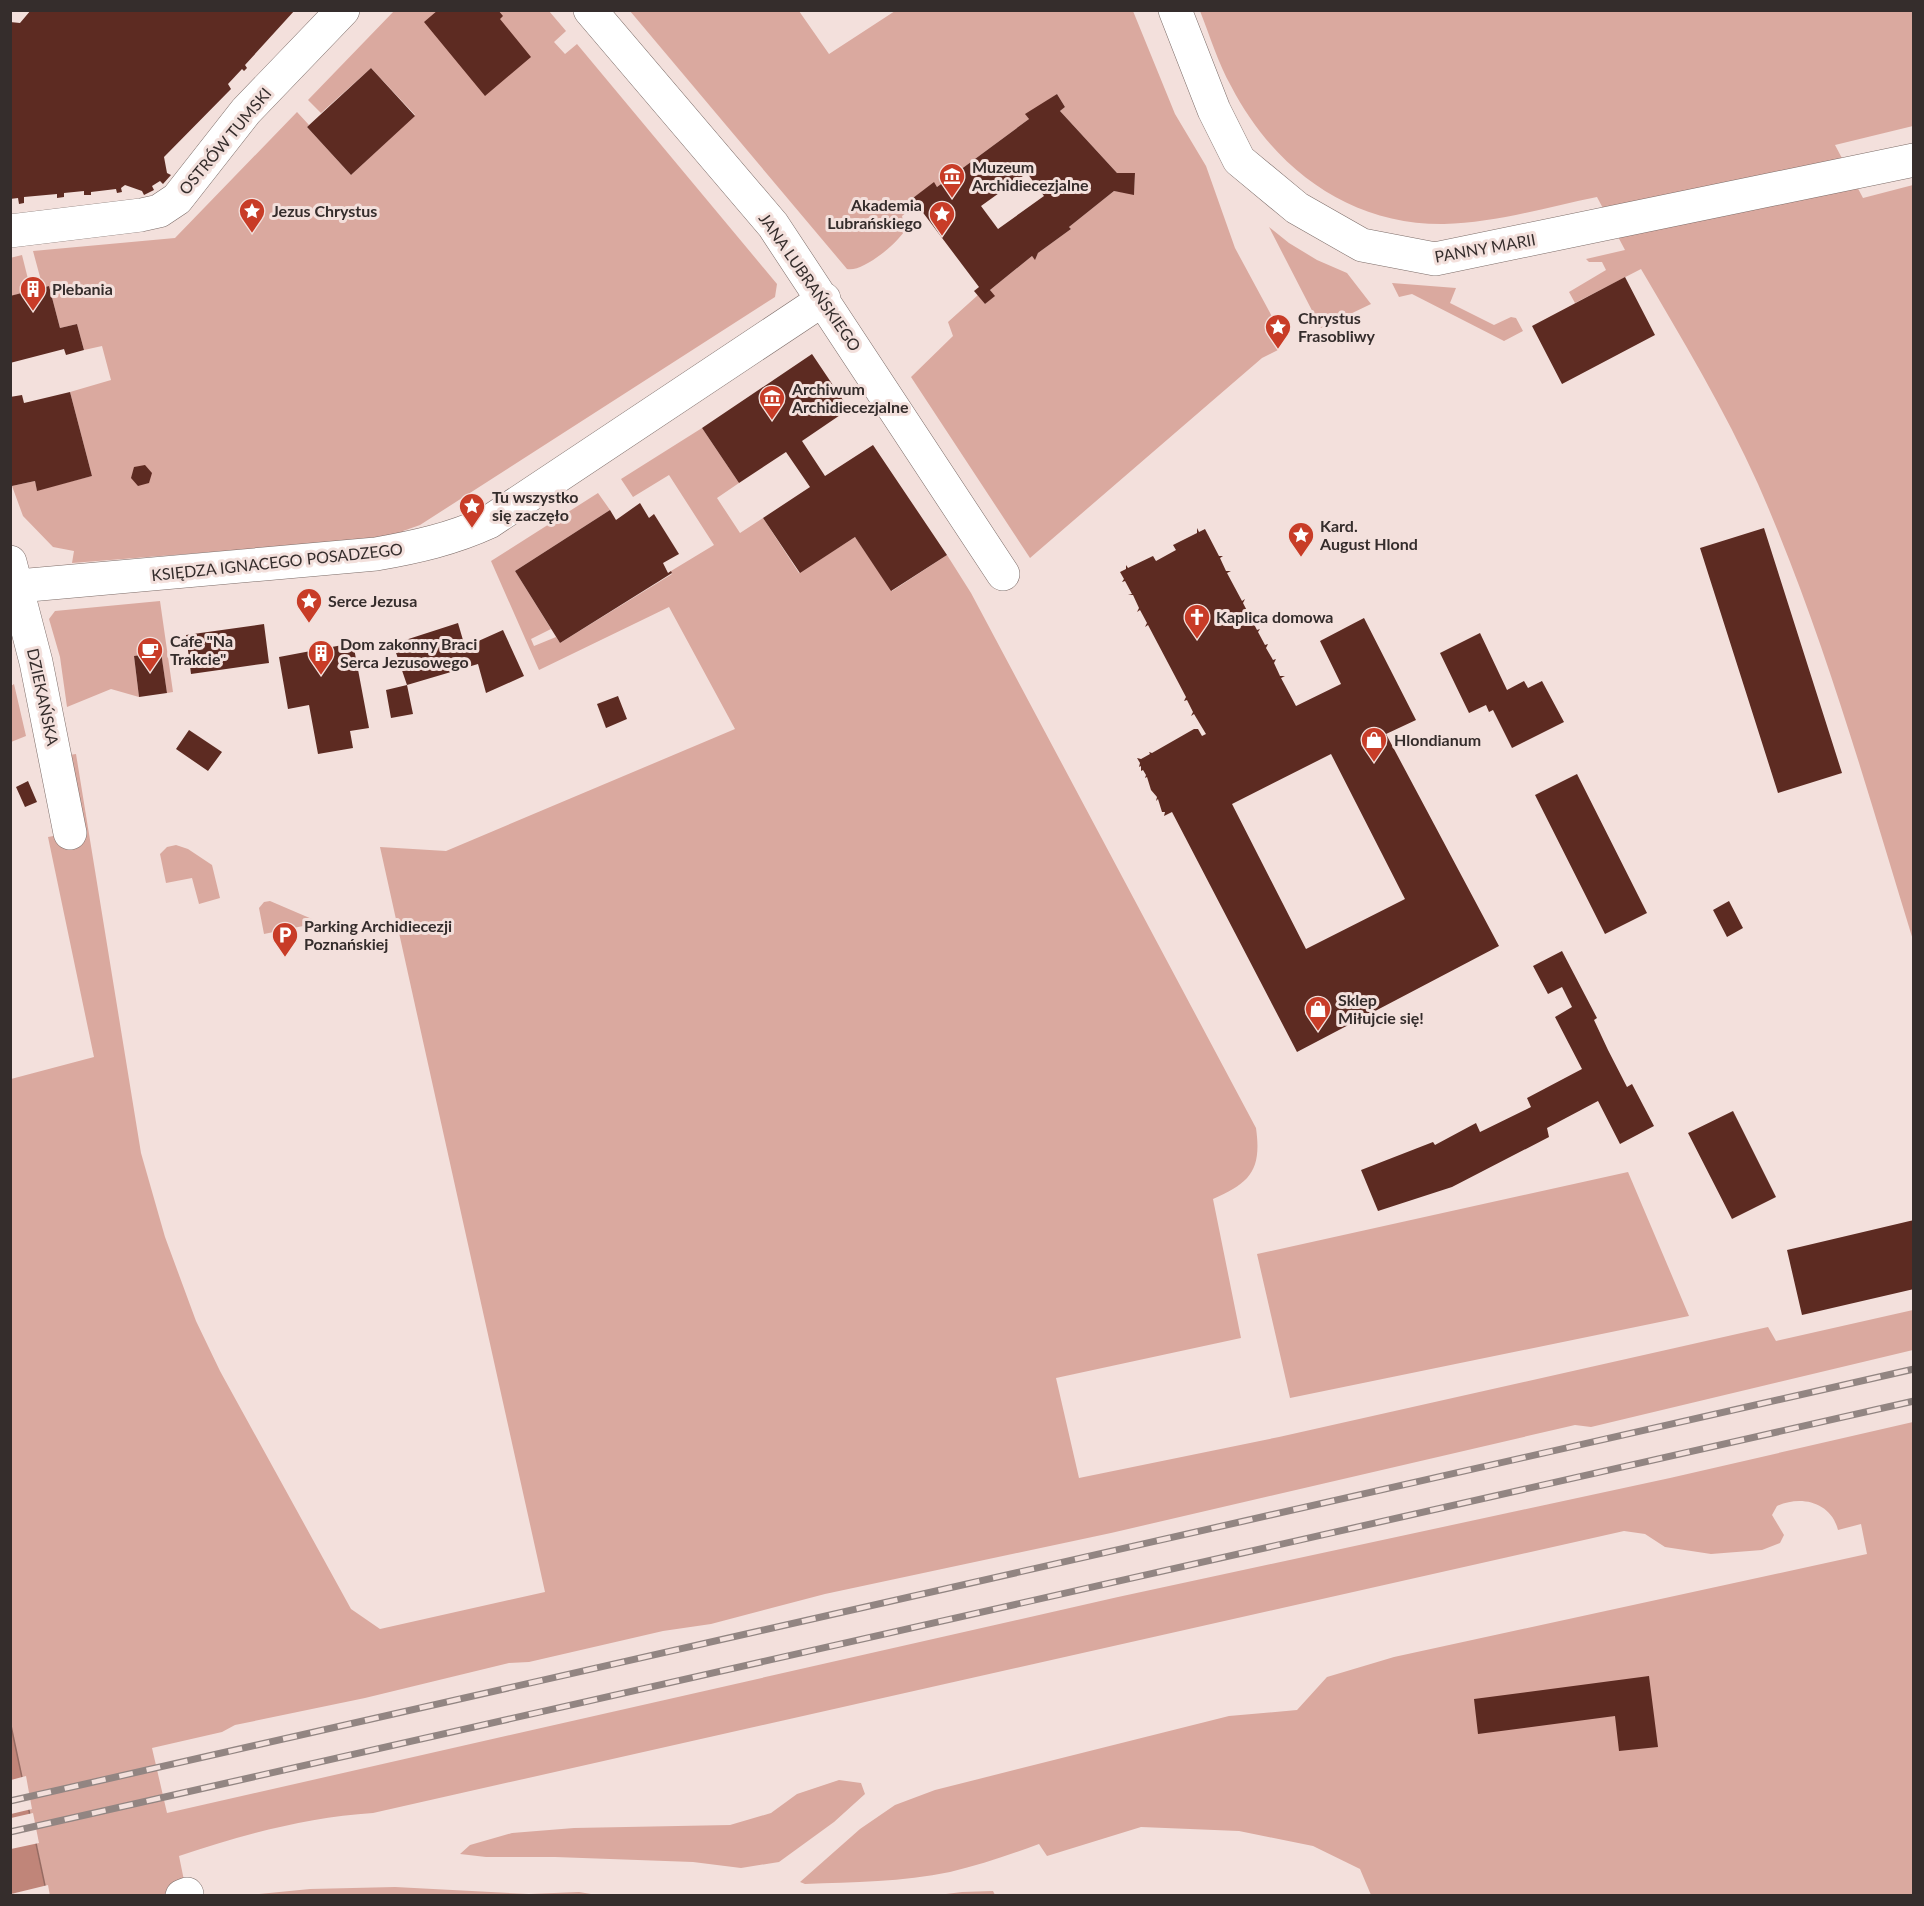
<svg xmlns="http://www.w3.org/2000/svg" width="1924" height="1906" font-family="Lato,sans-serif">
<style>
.green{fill:#daa99f}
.water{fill:#c08579;stroke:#966b62;stroke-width:1.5}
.pier{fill:#f3e0dc}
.building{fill:#5d2b22;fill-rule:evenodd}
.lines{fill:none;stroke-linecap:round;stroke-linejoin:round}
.minor-casing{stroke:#7c6c68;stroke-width:34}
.minor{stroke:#fff;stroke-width:33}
.rail-casing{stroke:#928582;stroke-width:7}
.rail{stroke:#f3e0dc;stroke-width:4.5;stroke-dasharray:14;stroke-linecap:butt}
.labels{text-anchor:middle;stroke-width:6;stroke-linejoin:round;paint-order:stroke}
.street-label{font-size:16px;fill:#352d2c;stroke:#f3e0dc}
.poi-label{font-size:16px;font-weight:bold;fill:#352d2c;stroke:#f3e0dc;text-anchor:start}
</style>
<rect width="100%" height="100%" fill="#f3e0dc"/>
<path class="green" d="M 394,11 L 549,11 L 566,31 L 554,42 L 565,54 L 577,44 L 777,284 L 775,297 L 420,525 L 403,531 L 404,537 L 72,563 L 74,551 L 53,547 L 23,516 L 12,486 L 35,481 L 37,490 L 92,476 L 70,392 L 111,380 L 102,346 L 84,350 L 77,324 L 60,328 L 49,286 L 43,288 L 33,251 L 175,238 L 297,112 L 309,125 L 307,127 L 351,175 L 415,115 L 371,68 L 321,113 L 308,100 Z
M 630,11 L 799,11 L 829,54 L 895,11 L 1133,11 L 1175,114 L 1206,166 L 1235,248 L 1276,324 L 1280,342 L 1278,350 L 1262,358 L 1030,558 L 911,377 L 953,336 L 948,322 L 978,295 L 985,304 L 994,296 L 990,290 L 1032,256 L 1035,259 L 1038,253 L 1071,229 L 1069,227 L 1114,191 L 1134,194 L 1135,173 L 1117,173 L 1060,111 L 1065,107 L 1057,94 L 1026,115 L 1029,119 L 937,187 L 934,183 L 909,201 L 913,207 L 902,216 L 905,230 C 898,243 862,273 847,269 Z
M 1200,11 L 1913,11 L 1913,126 L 1835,145 L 1863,198 L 1913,185 L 1913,940 C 1866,787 1823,632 1758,484 C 1725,410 1682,339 1641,269 L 1575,303 L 1569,292 L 1606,270 L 1602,262 L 1589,262 L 1586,259 L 1625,250 L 1597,197 C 1547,207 1495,223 1444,224 C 1350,225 1274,169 1231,86 C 1218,63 1210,36 1200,11 Z
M 1269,227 L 1289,243 L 1317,260 L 1347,273 L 1371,304 L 1321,328 Z
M 22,255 L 31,291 L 11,296 L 10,258 Z
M 1392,283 L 1456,288 L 1450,303 L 1494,325 L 1511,317 L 1516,318 L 1523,331 L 1504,341 L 1412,294 L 1399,297 Z
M 702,428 L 739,483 L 717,498 L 740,533 L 763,518 L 799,573 L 855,537 L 892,591 L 947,555 L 971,593 L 1256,1128 C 1262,1170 1250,1183 1213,1199 L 1241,1338 L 1056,1378 L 1079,1478 L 1279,1437 L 1768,1327 L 1776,1341 L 1913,1310 L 1913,1350 L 1591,1427 L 1575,1425 L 1111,1533 L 825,1594 L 711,1624 L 663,1631 L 529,1662 L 509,1663 L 365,1698 L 235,1725 L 222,1732 L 152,1748 L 167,1813 L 1118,1597 L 1670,1478 L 1913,1422 L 1913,1895 L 1371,1895 L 1360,1869 L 1313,1846 L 1239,1831 L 1141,1827 L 1047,1856 L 1039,1844 C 1009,1855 980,1865 950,1872 C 903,1882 853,1882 805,1884 L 800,1882 L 860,1829 L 895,1805 L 935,1790 L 1229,1716 L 1297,1710 L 1327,1677 L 1394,1657 L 1867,1554 L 1861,1524 L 1838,1530 C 1831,1502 1801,1495 1777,1506 L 1772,1515 L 1784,1535 L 1780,1543 L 1762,1550 L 1711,1554 L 1665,1547 L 1645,1534 L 1624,1531 L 373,1813 C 307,1817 242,1835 179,1856 L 187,1895 L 47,1895 L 24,1783 L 11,1785 L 11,1079 L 94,1057 L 48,837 L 70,833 L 69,755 L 76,754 L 141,1153 L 165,1237 L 196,1321 L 220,1371 L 351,1609 L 380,1629 L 545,1592 L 380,847 L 446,851 L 735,729 L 669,607 L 539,670 L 491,561 L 598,493 L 610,510 L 515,571 L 551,629 L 531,639 L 534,646 L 556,637 L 560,643 L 672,574 L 671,571 L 714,545 L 669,475 L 633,497 L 621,479 Z
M 160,601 L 173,692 L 167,693 L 161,653 L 134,656 L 139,697 L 111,689 L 67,707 L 60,657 L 49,619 L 55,611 Z
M 14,684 L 26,736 L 11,742 L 11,686 Z
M 176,845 L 188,849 L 212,865 L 220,898 L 199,904 L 192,878 L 166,883 L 160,854 L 167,847 Z
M 270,901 L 312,919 L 313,924 L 264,934 L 259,908 L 264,902 Z
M 1628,1172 L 1689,1316 L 1290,1398 L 1257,1254 Z
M 839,1780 L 861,1783 L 865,1794 L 834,1822 L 779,1862 L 741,1868 L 693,1862 L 555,1857 L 486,1857 L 460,1854 L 470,1845 L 512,1833 L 574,1828 L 730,1825 L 771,1813 L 797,1794 Z
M 395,1887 L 529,1894 L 579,1892 L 597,1895 L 249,1895 L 310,1889 Z
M 993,1891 L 995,1895 L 938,1895 L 962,1892 Z"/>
<path class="water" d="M 10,1721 L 47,1895 L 11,1895 Z"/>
<path class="pier" d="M 26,1776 L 32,1809 L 11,1814 L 11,1780 Z
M 33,1813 L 39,1843 L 11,1849 L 11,1818 Z
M 48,1885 L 50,1896 L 11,1895 L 11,1894 Z"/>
<path class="building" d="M 31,10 L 295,10 L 245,65 L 247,68 L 244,71 L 242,69 L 228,84 L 231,89 L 164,157 L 167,173 L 171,175 L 163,184 L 160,181 L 152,186 L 154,190 L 144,195 L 142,191 L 125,185 L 121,188 L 122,192 L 117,193 L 116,189 L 91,192 L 91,195 L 84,195 L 84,191 L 64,193 L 64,197 L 57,198 L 57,194 L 24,197 L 24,203 L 19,204 L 18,198 L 10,199 L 10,22 L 20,23 Z
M 438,10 L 498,10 L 503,16 L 500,19 L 531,57 L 485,96 L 424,22 Z
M 371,68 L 415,116 L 351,175 L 307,127 Z
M 1057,94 L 1065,107 L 1060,111 L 1117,173 L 1135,173 L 1134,195 L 1114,191 L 1069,227 L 1071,229 L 1038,253 L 1035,260 L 1032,256 L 990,290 L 995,296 L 985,304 L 974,291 L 979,287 L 921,210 L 917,213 L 909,201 L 934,182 L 937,187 L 1029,119 L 1025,114 ZM 1027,173 L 1044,196 L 998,229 L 981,206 Z
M 1625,277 L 1655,335 L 1562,384 L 1532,326 Z
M 49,286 L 60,328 L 77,324 L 84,350 L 66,355 L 64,349 L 10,363 L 10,296 Z
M 812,354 L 849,409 L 802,441 L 825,476 L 873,445 L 947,555 L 891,591 L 855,537 L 800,573 L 763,518 L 810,487 L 786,452 L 739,483 L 702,428 Z
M 70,392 L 92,476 L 37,491 L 35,481 L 12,486 L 10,397 L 22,395 L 24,403 Z
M 145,465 L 152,473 L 149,483 L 138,486 L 131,478 L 134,467 Z
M 640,503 L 649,518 L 654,514 L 679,554 L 663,563 L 668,573 L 671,571 L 672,573 L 560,643 L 515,571 L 610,510 L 616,520 Z
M 1197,528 L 1199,532 L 1205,529 L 1219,556 L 1223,556 L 1220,558 L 1226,571 L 1231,571 L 1227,573 L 1242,601 L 1245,599 L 1243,603 L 1257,630 L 1260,629 L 1258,632 L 1265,645 L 1268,644 L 1266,648 L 1273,660 L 1276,659 L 1274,663 L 1280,676 L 1285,676 L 1281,678 L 1296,706 L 1341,684 L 1320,641 L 1364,618 L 1416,720 L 1386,734 L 1499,946 L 1297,1052 L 1172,812 L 1164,816 L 1165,812 L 1162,812 L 1158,799 L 1156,801 L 1157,797 L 1151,790 L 1147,777 L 1145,778 L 1146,775 L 1143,770 L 1141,771 L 1141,766 L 1139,767 L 1140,763 L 1137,758 L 1141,759 L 1150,754 L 1149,752 L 1152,753 L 1194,729 L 1198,729 L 1202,736 L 1206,734 L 1194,714 L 1191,716 L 1193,712 L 1187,700 L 1184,701 L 1186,697 L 1148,625 L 1145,627 L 1147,623 L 1140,610 L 1137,612 L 1139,608 L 1133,595 L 1128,595 L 1132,594 L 1125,581 L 1122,582 L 1124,579 L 1120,572 L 1126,569 L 1126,565 L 1128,568 L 1153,556 L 1156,561 L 1176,550 L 1173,545 L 1197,533 ZM 1331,754 L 1405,899 L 1306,949 L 1232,804 Z
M 1764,528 L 1842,773 L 1778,793 L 1700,548 Z
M 458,623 L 465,647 L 503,630 L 524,676 L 486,693 L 478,664 L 407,685 L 413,714 L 391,718 L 386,690 L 407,685 L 393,644 Z
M 264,624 L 269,663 L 191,674 L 186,635 Z
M 1480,633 L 1507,690 L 1524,681 L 1528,688 L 1542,681 L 1564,722 L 1512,748 L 1493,710 L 1489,712 L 1486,705 L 1469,713 L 1440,653 Z
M 353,643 L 369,728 L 350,731 L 353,748 L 318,754 L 309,705 L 288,709 L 279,657 Z
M 161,652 L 167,693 L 139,697 L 134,656 Z
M 618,696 L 627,719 L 606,728 L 597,704 Z
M 189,730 L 222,752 L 208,771 L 176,749 Z
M 1577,774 L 1647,913 L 1605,934 L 1535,795 Z
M 28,781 L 37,802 L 25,807 L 16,787 Z
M 1729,901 L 1743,928 L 1727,937 L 1713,910 Z
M 1562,951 L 1597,1018 L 1594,1020 L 1608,1050 L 1627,1087 L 1632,1084 L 1654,1126 L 1620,1144 L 1598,1101 L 1547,1128 L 1549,1137 L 1452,1187 L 1378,1211 L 1361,1170 L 1433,1142 L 1435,1145 L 1476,1123 L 1480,1132 L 1531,1107 L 1527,1098 L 1582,1069 L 1555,1017 L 1572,1007 L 1562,987 L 1548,994 L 1533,966 Z
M 1733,1111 L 1776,1197 L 1732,1219 L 1688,1133 Z
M 1914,1220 L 1914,1289 L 1802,1315 L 1787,1250 Z
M 1649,1676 L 1658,1747 L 1619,1751 L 1615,1716 L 1478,1734 L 1474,1699 Z"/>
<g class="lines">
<g class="minor-casing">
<path id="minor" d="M 590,10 L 773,225 L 1003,574
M 1175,10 L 1214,110 L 1239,160 L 1297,208 L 1362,245 L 1435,259 L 1914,160
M 10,231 L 141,215 L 159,211 L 177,199 L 246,111 L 343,10
M 10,562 L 36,662 L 70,833
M 18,586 L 376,554 C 416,547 452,539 489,522 L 824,299
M 182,1896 L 187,1894"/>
</g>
<use href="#minor" class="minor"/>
<g class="rail-casing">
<path id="rail" d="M 10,1801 L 1914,1369
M 10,1832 L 1914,1401"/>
</g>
<use href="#rail" class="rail"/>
</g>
<defs>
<g id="museum-pin" transform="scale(1.35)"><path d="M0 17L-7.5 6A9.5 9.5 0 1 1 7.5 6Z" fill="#c83c27" stroke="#f3e0dc"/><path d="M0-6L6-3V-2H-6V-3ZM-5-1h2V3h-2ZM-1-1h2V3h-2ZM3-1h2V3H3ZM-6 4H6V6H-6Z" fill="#fff"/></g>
<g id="sight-pin" transform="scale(1.35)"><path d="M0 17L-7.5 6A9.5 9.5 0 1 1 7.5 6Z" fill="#c83c27" stroke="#f3e0dc"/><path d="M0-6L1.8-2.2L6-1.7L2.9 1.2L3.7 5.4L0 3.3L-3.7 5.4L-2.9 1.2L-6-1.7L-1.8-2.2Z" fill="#fff"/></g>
<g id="building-pin" transform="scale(1.35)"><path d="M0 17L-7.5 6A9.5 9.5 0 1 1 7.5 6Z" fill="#c83c27" stroke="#f3e0dc"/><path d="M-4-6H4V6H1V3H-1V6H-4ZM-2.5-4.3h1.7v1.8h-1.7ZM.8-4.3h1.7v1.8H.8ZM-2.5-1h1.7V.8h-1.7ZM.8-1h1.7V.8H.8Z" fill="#fff"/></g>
<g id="church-pin" transform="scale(1.35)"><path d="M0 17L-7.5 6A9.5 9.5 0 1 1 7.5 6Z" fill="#c83c27" stroke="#f3e0dc"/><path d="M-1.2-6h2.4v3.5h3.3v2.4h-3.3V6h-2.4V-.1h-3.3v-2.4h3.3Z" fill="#fff"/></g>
<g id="cafe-pin" transform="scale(1.35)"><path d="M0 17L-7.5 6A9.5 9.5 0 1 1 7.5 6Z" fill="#c83c27" stroke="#f3e0dc"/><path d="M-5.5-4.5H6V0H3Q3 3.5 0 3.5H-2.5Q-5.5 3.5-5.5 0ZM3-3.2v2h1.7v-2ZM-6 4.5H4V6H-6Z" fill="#fff"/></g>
<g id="shop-pin" transform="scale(1.35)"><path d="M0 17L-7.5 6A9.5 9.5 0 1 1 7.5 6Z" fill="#c83c27" stroke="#f3e0dc"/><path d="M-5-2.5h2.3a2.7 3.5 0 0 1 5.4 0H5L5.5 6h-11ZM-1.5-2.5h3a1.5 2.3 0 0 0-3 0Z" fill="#fff"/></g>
<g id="parking-pin" transform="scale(1.35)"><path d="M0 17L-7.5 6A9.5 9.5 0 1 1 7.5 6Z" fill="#c83c27" stroke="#f3e0dc"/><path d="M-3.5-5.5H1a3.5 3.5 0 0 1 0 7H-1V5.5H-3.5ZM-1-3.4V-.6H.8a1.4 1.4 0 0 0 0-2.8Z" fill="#fff"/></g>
</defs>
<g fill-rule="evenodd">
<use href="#museum-pin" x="952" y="176"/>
<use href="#sight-pin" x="252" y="211"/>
<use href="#sight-pin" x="942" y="214"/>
<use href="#building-pin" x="33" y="289"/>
<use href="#sight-pin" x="1278" y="327"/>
<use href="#museum-pin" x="772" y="398"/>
<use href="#sight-pin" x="472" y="506"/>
<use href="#sight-pin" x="1301" y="535"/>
<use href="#sight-pin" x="309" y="601"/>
<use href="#church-pin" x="1197" y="617"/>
<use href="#cafe-pin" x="150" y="650"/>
<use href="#building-pin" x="321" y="653"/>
<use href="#shop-pin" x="1374" y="740"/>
<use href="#parking-pin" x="285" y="935"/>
<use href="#shop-pin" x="1318" y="1009"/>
</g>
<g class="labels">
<g class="street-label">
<text transform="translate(225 141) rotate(-50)" y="6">OSTRÓW TUMSKI</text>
<text transform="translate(1485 248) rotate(-10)" y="6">PANNY MARII</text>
<text transform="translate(810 282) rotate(55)" y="6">JANA LUBRAŃSKIEGO</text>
<text transform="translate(277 562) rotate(-6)" y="6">KSIĘDZA IGNACEGO POSADZEGO</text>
<text transform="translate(43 697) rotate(78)" y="6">DZIEKAŃSKA</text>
</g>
<g class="poi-label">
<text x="972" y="173">Muzeum<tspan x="972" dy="18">Archidiecezjalne</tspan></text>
<text x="922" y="211" text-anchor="end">Akademia<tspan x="922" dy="18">Lubrańskiego</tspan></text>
<text x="272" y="217">Jezus Chrystus</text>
<text x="52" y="295">Plebania</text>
<text x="1298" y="324">Chrystus<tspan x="1298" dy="18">Frasobliwy</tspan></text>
<text x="792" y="395">Archiwum<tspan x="792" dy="18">Archidiecezjalne</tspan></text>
<text x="492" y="503">Tu wszystko<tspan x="492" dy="18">się zaczęło</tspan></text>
<text x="1320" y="532">Kard.<tspan x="1320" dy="18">August Hlond</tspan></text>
<text x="328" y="607">Serce Jezusa</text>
<text x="1216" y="623">Kaplica domowa</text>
<text x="170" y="647">Cafe "Na<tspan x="170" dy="18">Trakcie"</tspan></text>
<text x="340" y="650">Dom zakonny Braci<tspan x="340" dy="18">Serca Jezusowego</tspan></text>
<text x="1394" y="746">Hlondianum</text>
<text x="304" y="932">Parking Archidiecezji<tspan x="304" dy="18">Poznańskiej</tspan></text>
<text x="1338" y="1006">Sklep<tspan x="1338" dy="18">Miłujcie się!</tspan></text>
</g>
</g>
<rect width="1924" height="1906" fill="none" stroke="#352d2c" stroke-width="24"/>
</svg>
